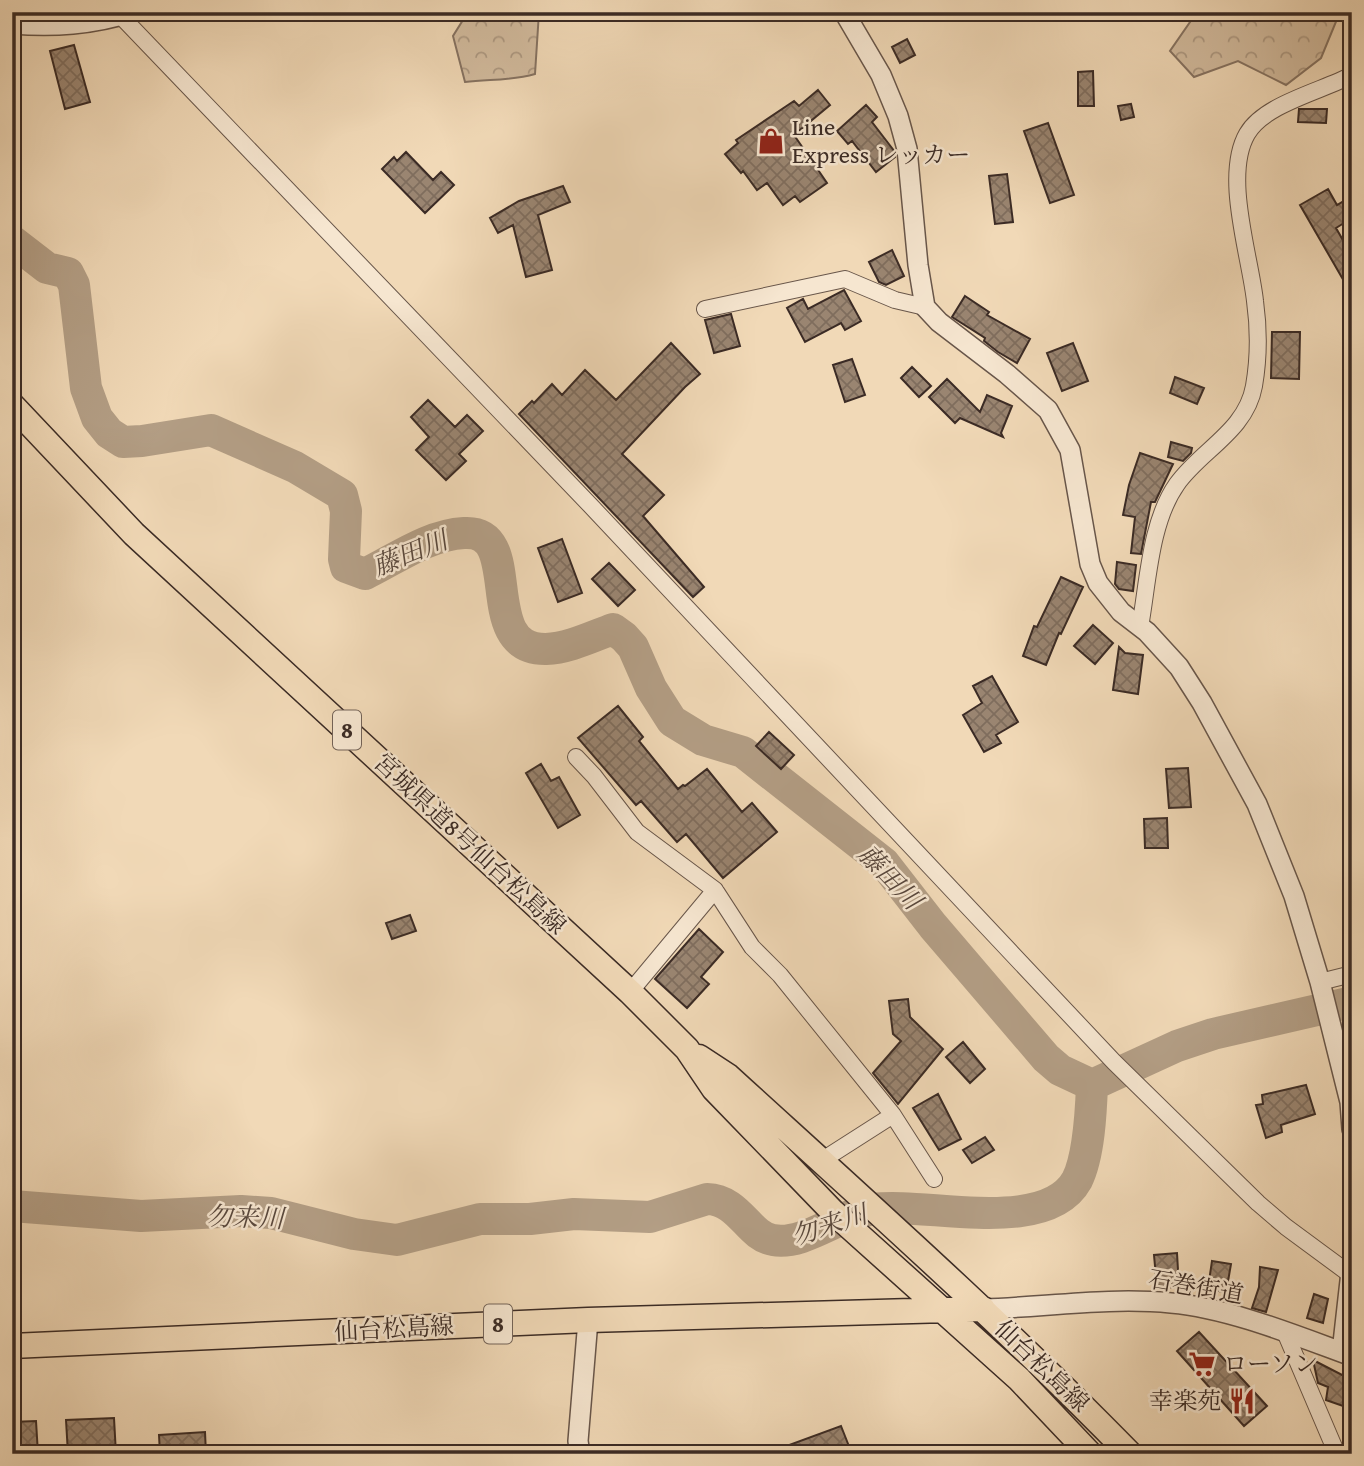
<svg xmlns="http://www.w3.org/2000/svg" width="1364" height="1466" font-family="'Gentium Book Plus','Noto Serif JP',serif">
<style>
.forest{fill:url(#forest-crowns);stroke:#867362;stroke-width:2}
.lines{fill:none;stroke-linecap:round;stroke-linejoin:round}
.river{stroke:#b39e85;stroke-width:32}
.building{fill:url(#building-cross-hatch);stroke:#3b2b25;stroke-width:2}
.minor-casing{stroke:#68564a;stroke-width:18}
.tertiary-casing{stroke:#68564a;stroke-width:22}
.primary-casing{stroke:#3b2b25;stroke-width:27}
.minor{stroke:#f6e6d0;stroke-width:16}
.tertiary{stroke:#f6e6d0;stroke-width:19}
.primary{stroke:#f1d9b7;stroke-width:24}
.labels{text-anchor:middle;stroke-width:5;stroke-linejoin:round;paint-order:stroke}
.shield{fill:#f6e6d0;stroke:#736358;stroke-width:2}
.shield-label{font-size:23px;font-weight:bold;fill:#3b2b25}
.poi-label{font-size:24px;fill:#3b2b25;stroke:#f6e6d0;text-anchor:start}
.street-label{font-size:24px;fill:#3b2b25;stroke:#f6e6d0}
.water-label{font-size:26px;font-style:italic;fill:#59483d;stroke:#f6e6d0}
</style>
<defs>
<pattern id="forest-crowns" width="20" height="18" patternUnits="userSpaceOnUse" patternTransform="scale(1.75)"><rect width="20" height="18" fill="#d2bb9e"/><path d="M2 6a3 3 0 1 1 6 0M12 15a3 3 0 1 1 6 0" fill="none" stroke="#ac9881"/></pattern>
<pattern id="building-cross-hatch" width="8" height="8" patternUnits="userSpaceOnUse" patternTransform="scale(1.75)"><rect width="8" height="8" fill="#9a8571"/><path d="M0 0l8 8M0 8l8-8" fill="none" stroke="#7f6d5d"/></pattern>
</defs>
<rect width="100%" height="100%" fill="#f1d9b7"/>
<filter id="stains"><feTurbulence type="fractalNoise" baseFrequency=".00286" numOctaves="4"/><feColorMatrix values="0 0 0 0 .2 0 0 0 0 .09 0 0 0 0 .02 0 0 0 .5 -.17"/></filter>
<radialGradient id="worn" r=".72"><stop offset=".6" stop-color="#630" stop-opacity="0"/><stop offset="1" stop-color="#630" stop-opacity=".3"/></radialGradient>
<path class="forest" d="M 468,12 L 539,12 L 535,74 C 511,81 490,79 465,82 L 453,36 Z
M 1197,12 L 1340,12 L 1321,58 L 1286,85 L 1238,61 L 1194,77 L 1170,51 Z"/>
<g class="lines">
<path class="river" d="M 12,241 L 47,268 L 68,273 L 74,285 L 86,388 L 97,418 L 109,433 L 123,442 L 142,441 L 211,430 L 295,467 L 342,495 L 346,511 L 344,559 L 346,567 L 365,574 C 396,559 428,535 464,533 C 527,529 474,650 546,649 C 569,648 591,637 613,629 L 624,637 L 633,647 L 651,688 L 672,721 L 703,740 L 743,752 L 884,863 L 933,926 L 1046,1058 L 1060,1070 L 1092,1085
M 1092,1085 L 1177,1046 L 1213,1034 L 1352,1002
M 12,1206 L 141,1216 L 241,1211 L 271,1213 L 354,1234 L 397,1240 L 480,1219 L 530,1219 L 574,1214 L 650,1217 L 707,1199 C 740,1200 748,1236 773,1240 C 805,1246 841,1213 874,1209 C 927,1202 1046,1236 1077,1180 C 1089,1156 1091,1112 1092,1085"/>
</g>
<path class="building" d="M 907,39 L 915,55 L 900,63 L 892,47 Z
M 74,45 L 90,102 L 65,109 L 50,51 Z
M 1093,71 L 1094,106 L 1078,106 L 1078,72 Z
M 818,90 L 830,105 L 794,135 L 827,183 L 800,202 L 795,196 L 783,205 L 767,183 L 757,190 L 743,171 L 741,173 L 725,154 L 738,143 L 736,140 L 794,101 L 799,106 Z
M 1131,104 L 1134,117 L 1121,120 L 1118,106 Z
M 866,105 L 877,117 L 872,122 L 895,152 L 895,157 L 876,172 L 852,141 L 848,144 L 837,131 Z
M 1299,109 L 1327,109 L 1326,123 L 1298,122 Z
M 1048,123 L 1074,195 L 1050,203 L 1024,131 Z
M 406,152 L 433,180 L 441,172 L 454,185 L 425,213 L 382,169 L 394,157 L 397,161 Z
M 1007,174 L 1013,222 L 995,224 L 989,176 Z
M 563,186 L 570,202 L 538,215 L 552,270 L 526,277 L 513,225 L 498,233 L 490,218 L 519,201 Z
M 1328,189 L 1337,205 L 1352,196 L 1352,218 L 1336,228 L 1352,256 L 1352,295 L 1300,205 Z
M 892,250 L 904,276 L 886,285 L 879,282 L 869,262 Z
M 844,290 L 861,321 L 845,330 L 841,323 L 805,342 L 787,308 L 803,299 L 808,309 Z
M 965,296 L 989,312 L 987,315 L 1030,339 L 1017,363 L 998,352 L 984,341 L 985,338 L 952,317 Z
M 731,314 L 740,346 L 714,353 L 705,320 Z
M 1272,332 L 1300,332 L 1299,379 L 1271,378 Z
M 671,343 L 700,374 L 685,387 L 622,454 L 664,495 L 643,516 L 704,587 L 693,597 L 519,414 L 532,401 L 534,403 L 552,384 L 562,395 L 585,370 L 616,400 Z
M 1073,343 L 1088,381 L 1062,391 L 1047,353 Z
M 852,359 L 865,395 L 845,402 L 833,365 Z
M 912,367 L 931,386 L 919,397 L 901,378 Z
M 1175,377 L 1204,388 L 1197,404 L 1170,393 Z
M 947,379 L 980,412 L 987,395 L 1012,406 L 1001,433 L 1003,437 L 960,418 L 955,423 L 929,397 Z
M 428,400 L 455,427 L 467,415 L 483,431 L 459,454 L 466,461 L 446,480 L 416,450 L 429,437 L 411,417 Z
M 1171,442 L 1192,448 L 1191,453 L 1183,461 L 1168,457 Z
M 1140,453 L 1173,464 L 1155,502 L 1151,502 L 1141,554 L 1131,553 L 1135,517 L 1123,515 L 1129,485 Z
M 562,539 L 582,593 L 558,602 L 538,548 Z
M 1117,562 L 1136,565 L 1133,591 L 1119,589 L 1115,584 Z
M 609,563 L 635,590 L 618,606 L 592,579 Z
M 1061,577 L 1083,587 L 1061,634 L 1059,633 L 1046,665 L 1023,656 L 1034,626 L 1037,627 Z
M 1093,625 L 1113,643 L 1095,664 L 1074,646 Z
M 1119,647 L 1125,653 L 1143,655 L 1138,694 L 1113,690 Z
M 992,676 L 1018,722 L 996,735 L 1001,743 L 984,752 L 963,715 L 982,703 L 973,686 Z
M 618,706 L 643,737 L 639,741 L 678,789 L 683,785 L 685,786 L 707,769 L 742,812 L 752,803 L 777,832 L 723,878 L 686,834 L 677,842 L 641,801 L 636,805 L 578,738 Z
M 769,732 L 794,755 L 781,769 L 756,746 Z
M 541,764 L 551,781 L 559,777 L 580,815 L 558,828 L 526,773 Z
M 1188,768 L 1191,807 L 1169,808 L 1166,769 Z
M 1167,818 L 1168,848 L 1145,848 L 1144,819 Z
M 410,915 L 416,931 L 392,939 L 386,923 Z
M 699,929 L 723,952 L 701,977 L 709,984 L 687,1008 L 655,979 Z
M 908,999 L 910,1017 L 943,1049 L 898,1104 L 873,1073 L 901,1041 L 893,1034 L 889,1001 Z
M 963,1042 L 985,1069 L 970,1083 L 946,1057 Z
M 1306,1085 L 1315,1114 L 1281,1125 L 1282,1132 L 1266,1138 L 1256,1105 L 1263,1104 L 1262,1095 Z
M 938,1094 L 961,1139 L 939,1150 L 913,1108 Z
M 985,1137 L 994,1150 L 972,1163 L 963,1150 Z
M 1177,1253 L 1179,1287 L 1157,1288 L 1154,1255 Z
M 1212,1261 L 1231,1264 L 1226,1293 L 1208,1288 Z
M 1260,1267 L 1278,1270 L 1266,1312 L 1252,1308 L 1259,1287 Z
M 1314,1294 L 1328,1299 L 1323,1323 L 1307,1318 Z
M 1199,1332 L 1267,1406 L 1244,1426 L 1177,1351 Z
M 1313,1360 L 1352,1380 L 1343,1406 L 1326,1400 L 1328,1387 L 1318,1383 Z
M 114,1418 L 116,1454 L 68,1454 L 66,1420 Z
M 36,1421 L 38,1454 L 12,1454 L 12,1422 Z
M 841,1426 L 852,1454 L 771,1454 L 770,1452 Z
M 205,1432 L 206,1454 L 160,1454 L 159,1435 Z"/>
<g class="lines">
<g class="minor-casing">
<path id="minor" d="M 117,12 L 590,505 L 1114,1062 L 1258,1203 L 1286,1227 L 1351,1275
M 705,309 L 845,279 L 895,300 L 925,307
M 1140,627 C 1148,583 1150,522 1177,484 C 1201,450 1246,431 1254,386 C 1259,357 1259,330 1255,301 C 1250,255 1223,176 1247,134 C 1264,104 1322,91 1352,75
M 576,757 L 594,776 L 637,832 L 715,890 L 752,947 L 780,975 L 893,1115 L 934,1179
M 1320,982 L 1352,974
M 630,992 L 715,890
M 821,1161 L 893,1115
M 1285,1332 L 1337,1454"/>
</g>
<g class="tertiary-casing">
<path id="tertiary" d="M 844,12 L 881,75 L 898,116 L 907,149 L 918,265 L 925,307 L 939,322 L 1007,374 L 1048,410 L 1070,450 L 1090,564 L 1098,583 L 1121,612 L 1147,632 L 1179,667 L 1202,703 L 1257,804 L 1294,896 L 1320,982 L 1350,1102 L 1352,1129
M 12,24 C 54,27 92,25 132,12
M 983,1309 C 1046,1307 1109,1297 1171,1303 C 1229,1308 1297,1336 1352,1356
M 1342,1352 L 1352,1263
M 580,1454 L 578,1441 L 588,1320"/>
</g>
<g class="primary-casing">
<path id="primary" d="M 12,405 L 134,534 L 630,992 L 687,1049 L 714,1089 L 833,1212 L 1019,1379 L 1090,1454
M 699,1057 L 728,1076 C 864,1200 1001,1322 1130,1454
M 12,1346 L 588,1320 L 983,1309"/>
</g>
<use href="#minor" class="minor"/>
<use href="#tertiary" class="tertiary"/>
<use href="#primary" class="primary"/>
</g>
<defs>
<g id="shop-bare" transform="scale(2.1)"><path d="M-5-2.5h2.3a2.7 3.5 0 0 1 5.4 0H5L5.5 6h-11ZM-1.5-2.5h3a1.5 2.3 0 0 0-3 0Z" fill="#8f2418" stroke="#f6e6d0" stroke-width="2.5" paint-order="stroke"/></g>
<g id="supermarket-bare" transform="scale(2.1)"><path d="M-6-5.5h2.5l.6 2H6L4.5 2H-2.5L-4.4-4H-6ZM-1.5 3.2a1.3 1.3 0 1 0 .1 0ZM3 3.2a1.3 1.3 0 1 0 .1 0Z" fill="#8f2418" stroke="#f6e6d0" stroke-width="2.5" paint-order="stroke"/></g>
<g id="restaurant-bare" transform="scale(2.1)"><path d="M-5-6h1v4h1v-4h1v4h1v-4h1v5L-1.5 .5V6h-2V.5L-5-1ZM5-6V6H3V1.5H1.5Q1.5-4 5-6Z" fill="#8f2418" stroke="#f6e6d0" stroke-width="2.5" paint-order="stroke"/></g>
</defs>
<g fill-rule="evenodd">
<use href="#shop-bare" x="771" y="141"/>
<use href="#supermarket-bare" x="1202" y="1364"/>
<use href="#restaurant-bare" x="1242" y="1401"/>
</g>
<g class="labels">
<g class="shield">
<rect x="333" y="710.5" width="28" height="39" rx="5"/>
<rect x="484" y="1304.5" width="28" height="39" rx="5"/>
</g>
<g class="shield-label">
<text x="347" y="738">8</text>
<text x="498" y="1332">8</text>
</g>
<g class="poi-label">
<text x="792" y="135">Line<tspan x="792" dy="28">Express レッカー</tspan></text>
<text x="1223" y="1372">ローソン</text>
<text x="1221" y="1409" text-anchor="end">幸楽苑</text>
</g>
<g class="street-label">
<text transform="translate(470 844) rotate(43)" y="8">宮城県道8号仙台松島線</text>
<text transform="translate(1196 1287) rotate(10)" y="8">石巻街道</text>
<text transform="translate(394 1329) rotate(-3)" y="8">仙台松島線</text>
<text transform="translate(1042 1366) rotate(44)" y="8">仙台松島線</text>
</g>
<g class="water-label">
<text transform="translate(410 553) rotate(-22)" y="9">藤田川</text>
<text transform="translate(890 877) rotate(46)" y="9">藤田川</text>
<text transform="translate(245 1217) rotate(2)" y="9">勿来川</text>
<text transform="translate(829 1225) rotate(-18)" y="9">勿来川</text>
</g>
</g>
<rect width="1364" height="1466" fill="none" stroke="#f1d9b7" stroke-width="42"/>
<rect x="14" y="14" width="1336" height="1438" fill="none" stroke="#3b2b25" stroke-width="3.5"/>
<rect x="21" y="21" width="1322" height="1424" fill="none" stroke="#3b2b25" stroke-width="2"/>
<rect width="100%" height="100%" filter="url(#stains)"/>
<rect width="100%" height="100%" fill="url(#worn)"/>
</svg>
